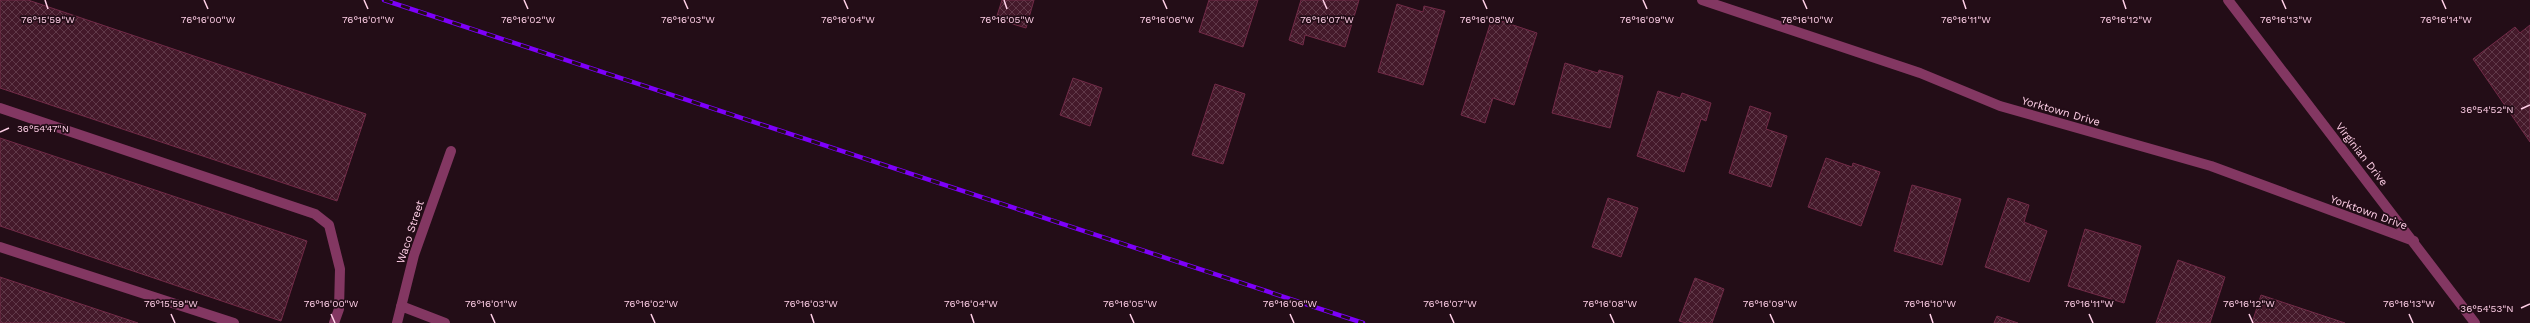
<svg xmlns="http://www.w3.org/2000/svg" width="2530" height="323" font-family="'Work Sans',sans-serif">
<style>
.building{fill:url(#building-cross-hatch);stroke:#712a47}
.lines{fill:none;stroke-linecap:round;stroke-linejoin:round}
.minor{stroke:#833762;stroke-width:10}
.rail-casing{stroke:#7d00fa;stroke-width:4.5}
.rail{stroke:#230d17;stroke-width:3;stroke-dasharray:9;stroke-linecap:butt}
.ticks{fill:none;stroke:#ffcfe7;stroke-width:1.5}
.labels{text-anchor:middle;stroke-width:3.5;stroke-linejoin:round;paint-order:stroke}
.street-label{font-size:11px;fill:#ffcfe7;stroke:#230d17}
.ticks-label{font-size:10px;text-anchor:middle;fill:#ffcfe7;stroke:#230d17;stroke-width:3.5;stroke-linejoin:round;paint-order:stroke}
</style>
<defs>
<pattern id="building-cross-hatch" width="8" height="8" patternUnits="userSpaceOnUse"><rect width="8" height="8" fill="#44192a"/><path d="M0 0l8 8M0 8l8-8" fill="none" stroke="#603949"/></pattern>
</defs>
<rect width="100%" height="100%" fill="#230d17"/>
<path class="building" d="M 0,0 L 28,0 L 366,114 L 337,201 L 0,88 Z
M 1002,0 L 1034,0 L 1026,28 L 996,19 Z
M 1209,0 L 1258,0 L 1243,47 L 1199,32 Z
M 1301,0 L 1359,0 L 1345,47 L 1305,35 L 1303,45 L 1289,40 Z
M 1397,4 L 1423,12 L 1424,6 L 1445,11 L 1423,85 L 1378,72 Z
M 1492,18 L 1537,33 L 1514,105 L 1493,98 L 1485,123 L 1461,115 Z
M 2530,25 L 2530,142 L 2473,59 L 2515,27 L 2520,33 Z
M 1565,63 L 1598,73 L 1599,70 L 1623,76 L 1610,128 L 1552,113 Z
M 1073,78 L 1102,88 L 1090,126 L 1060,115 Z
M 1215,84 L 1245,94 L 1223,164 L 1192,155 Z
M 1658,91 L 1680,98 L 1682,93 L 1711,103 L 1706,121 L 1701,119 L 1684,172 L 1637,156 Z
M 1750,106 L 1771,113 L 1766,129 L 1787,136 L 1771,187 L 1729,173 Z
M 0,138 L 307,241 L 281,321 L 0,226 Z
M 1826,158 L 1852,167 L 1853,163 L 1880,172 L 1861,226 L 1808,207 Z
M 1912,185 L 1961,199 L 1942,265 L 1894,251 Z
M 1608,198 L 1638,208 L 1621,257 L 1592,247 Z
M 2008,198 L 2029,205 L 2024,222 L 2047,231 L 2029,282 L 1985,267 Z
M 2085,229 L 2141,246 L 2124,303 L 2068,286 Z
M 2178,260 L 2225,277 L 2210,323 L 2156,323 Z
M 0,277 L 138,323 L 0,323 Z
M 1695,278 L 1724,289 L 1712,323 L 1686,323 L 1679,321 Z
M 2261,295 L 2345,323 L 2252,323 Z
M 1997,316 L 2018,323 L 1994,323 Z"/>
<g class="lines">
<path class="minor" d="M 1702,0 L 1920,73 L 2000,106 L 2211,166 L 2414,241
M 2228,0 L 2475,323
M 0,108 L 315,214 L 329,225 L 340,269 L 339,309 L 334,323
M 0,247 L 234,323
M 401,306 L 445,323
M 397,323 L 414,255 L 451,151"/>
<g class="rail-casing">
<path id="rail" d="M 384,0 L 1363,323"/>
</g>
<use href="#rail" class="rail"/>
</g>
<path class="ticks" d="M 45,0 L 48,9M 204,0 L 208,9M 364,0 L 368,9M 524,0 L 528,9M 684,0 L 688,9M 844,0 L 848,9M 1004,0 L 1007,9M 1163,0 L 1167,9M 1323,0 L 1327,9M 1483,0 L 1487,9M 1643,0 L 1647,9M 1803,0 L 1807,9M 1963,0 L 1966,9M 2123,0 L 2126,9M 2282,0 L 2286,9M 2442,0 L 2446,9M 2521,109 L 2530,105M 0,132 L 9,128M 2521,308 L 2530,304M 171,314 L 175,323M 331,314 L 335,323M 491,314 L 495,323M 651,314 L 655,323M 811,314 L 814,323M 971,314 L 974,323M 1130,314 L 1134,323M 1290,314 L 1294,323M 1450,314 L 1454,323M 1610,314 L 1614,323M 1770,314 L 1774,323M 1930,314 L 1933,323M 2089,314 L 2093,323M 2249,314 L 2253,323M 2409,314 L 2413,323"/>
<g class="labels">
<g class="street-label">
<text transform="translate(2061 111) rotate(16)" y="4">Yorktown Drive</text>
<text transform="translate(2362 154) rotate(52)" y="4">Virginian Drive</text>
<text transform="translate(2369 212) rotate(20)" y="4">Yorktown Drive</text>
<text transform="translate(410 232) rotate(-72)" y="4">Waco Street</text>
</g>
</g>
<g class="ticks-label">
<text x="1966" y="23">76°16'11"W</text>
<text x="48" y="23">76°15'59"W</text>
<text x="208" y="23">76°16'00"W</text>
<text x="368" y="23">76°16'01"W</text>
<text x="528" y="23">76°16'02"W</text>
<text x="688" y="23">76°16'03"W</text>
<text x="848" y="23">76°16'04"W</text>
<text x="1167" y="23">76°16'06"W</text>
<text x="1487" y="23">76°16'08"W</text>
<text x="1647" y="23">76°16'09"W</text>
<text x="2286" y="23">76°16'13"W</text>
<text x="1007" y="23">76°16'05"W</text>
<text x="1327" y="23">76°16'07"W</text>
<text x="1807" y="23">76°16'10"W</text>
<text x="2126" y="23">76°16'12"W</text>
<text x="2446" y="23">76°16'14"W</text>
<text x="2487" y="113">36°54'52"N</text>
<text x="43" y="132">36°54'47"N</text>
<text x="171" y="307">76°15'59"W</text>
<text x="331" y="307">76°16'00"W</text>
<text x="491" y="307">76°16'01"W</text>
<text x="651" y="307">76°16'02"W</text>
<text x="811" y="307">76°16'03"W</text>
<text x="971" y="307">76°16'04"W</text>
<text x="1130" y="307">76°16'05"W</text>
<text x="1290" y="307">76°16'06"W</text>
<text x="1450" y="307">76°16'07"W</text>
<text x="1610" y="307">76°16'08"W</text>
<text x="1770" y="307">76°16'09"W</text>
<text x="1930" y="307">76°16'10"W</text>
<text x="2089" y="307">76°16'11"W</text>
<text x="2249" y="307">76°16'12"W</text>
<text x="2409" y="307">76°16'13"W</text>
<text x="2487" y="312">36°54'53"N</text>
</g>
</svg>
